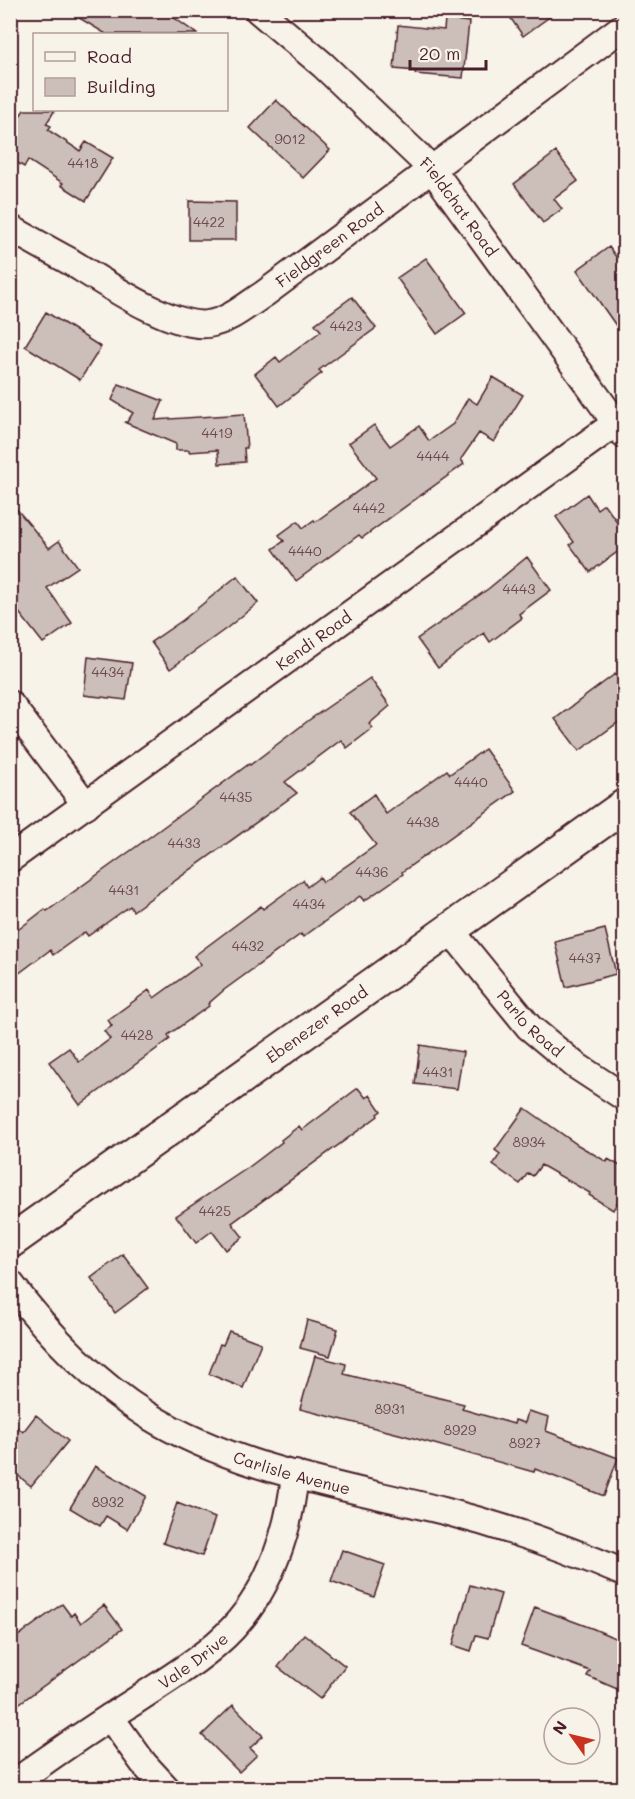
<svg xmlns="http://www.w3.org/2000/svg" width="635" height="1799" font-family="Mali,sans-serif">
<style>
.building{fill:#ccbfb9;stroke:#4a1f2b;stroke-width:1.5}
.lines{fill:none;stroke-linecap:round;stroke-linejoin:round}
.minor-casing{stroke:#4a1f2b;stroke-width:30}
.tertiary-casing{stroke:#4a1f2b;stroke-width:36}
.minor{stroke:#f7f3e8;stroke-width:26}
.tertiary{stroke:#f7f3e8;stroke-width:32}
.labels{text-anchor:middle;stroke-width:5;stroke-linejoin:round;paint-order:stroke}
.number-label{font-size:14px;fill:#6a474e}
.street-label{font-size:16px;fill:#4a1f2b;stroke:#f7f3e8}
</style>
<rect width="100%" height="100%" fill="#f7f3e8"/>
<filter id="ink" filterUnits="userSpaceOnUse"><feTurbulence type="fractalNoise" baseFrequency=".0167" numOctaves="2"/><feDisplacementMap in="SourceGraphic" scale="12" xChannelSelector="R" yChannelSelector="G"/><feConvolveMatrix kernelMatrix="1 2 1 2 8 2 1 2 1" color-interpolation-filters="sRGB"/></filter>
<g filter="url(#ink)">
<path class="building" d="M 66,10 L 163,10 L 197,34 L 106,34 Z
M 505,10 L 559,10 L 523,36 Z
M 445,19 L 469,22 L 463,78 L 415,74 L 416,71 L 394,69 L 398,25 L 444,30 Z
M 276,100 L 330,150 L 303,178 L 250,128 Z
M 24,110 L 55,110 L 46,124 L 51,126 L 48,130 L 80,151 L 86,142 L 113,158 L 86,201 L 61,185 L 63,183 L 28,160 L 24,167 L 10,158 L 10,130 Z
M 556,152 L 578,181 L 554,199 L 562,209 L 543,223 L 514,184 Z
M 189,201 L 236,202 L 236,240 L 189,240 Z
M 609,247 L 624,268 L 624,337 L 577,270 Z
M 426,258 L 466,313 L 437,334 L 397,278 Z
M 352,297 L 376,328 L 319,370 L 322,373 L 279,406 L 255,374 L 276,357 L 280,362 L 321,331 L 315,324 Z
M 46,312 L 101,347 L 80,380 L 25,346 Z
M 493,377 L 523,395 L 494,442 L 479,433 L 461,459 L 464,464 L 362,538 L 359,535 L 296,581 L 273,549 L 284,541 L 279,535 L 298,521 L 303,528 L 314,520 L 315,522 L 376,478 L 349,443 L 374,425 L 390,446 L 419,426 L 429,441 L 453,424 L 468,398 L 477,404 Z
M 119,384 L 163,401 L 155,420 L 244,414 L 247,448 L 244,448 L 245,462 L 219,464 L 218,450 L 189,452 L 189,450 L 176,450 L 176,444 L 124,422 L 127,422 L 133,413 L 112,400 Z
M 587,494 L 597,509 L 604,504 L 624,531 L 624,547 L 590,572 L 570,545 L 574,542 L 556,517 Z
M 10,501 L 49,548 L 59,541 L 78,567 L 47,588 L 72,623 L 43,643 L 10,601 Z
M 527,557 L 551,590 L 519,614 L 522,618 L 490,642 L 484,633 L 438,668 L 417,639 L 488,589 Z
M 237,576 L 258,603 L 227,628 L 170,669 L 151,642 L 183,620 Z
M 88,657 L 132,663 L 126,700 L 84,695 Z
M 615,674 L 624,686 L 624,718 L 579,751 L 555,719 Z
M 370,678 L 390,706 L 369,724 L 373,728 L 347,748 L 341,740 L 285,782 L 297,793 L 133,911 L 130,906 L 88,936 L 85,932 L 53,955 L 50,950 L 10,980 L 10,936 L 45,909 L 47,911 L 151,836 L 249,764 L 250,765 L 309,720 Z
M 485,749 L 515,791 L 402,872 L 403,874 L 364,901 L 360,896 L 303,937 L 301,934 L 224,990 L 208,1004 L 209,1006 L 168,1035 L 170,1039 L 80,1105 L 49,1062 L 69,1048 L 79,1062 L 110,1039 L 104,1031 L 112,1026 L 108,1020 L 149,990 L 154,998 L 201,964 L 194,956 L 261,906 L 263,909 L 303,880 L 307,887 L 320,877 L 323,882 L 376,845 L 350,812 L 374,794 L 386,814 L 447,770 L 450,774 Z
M 605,929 L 616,974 L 566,987 L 555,942 Z
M 420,1045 L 463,1052 L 457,1089 L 415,1084 Z
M 358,1088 L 366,1098 L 370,1095 L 381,1111 L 377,1114 L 378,1116 L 232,1223 L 243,1237 L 226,1250 L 212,1231 L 196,1243 L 176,1216 L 249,1167 L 282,1142 L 281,1140 L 299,1126 L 302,1130 Z
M 525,1108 L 578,1145 L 607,1162 L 608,1159 L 624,1168 L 624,1190 L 613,1210 L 589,1195 L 590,1193 L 541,1165 L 533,1176 L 528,1173 L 520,1184 L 493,1165 L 500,1154 L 495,1150 Z
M 123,1254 L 148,1288 L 115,1313 L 91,1278 Z
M 307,1320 L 338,1329 L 330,1356 L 300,1348 Z
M 229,1331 L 261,1343 L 243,1388 L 209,1374 L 220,1344 L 223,1345 Z
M 315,1356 L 346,1364 L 344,1374 L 464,1404 L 462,1409 L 514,1424 L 515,1420 L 525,1423 L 528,1411 L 549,1417 L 546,1431 L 618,1458 L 604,1496 L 535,1469 L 534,1472 L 530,1471 L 399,1434 L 300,1409 Z
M 36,1415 L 68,1441 L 31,1486 L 10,1469 L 10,1421 L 23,1432 Z
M 95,1466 L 146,1496 L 127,1529 L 106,1516 L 100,1526 L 70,1508 Z
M 177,1503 L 215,1518 L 202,1556 L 163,1543 Z
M 342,1550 L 385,1565 L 374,1597 L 331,1581 Z
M 470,1585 L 501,1594 L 488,1638 L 476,1635 L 471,1651 L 453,1645 Z
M 62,1604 L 71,1616 L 74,1613 L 81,1623 L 104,1605 L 122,1629 L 10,1710 L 10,1642 Z
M 535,1607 L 594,1629 L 624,1642 L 624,1673 L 617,1689 L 587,1676 L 590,1671 L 521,1646 Z
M 304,1634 L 345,1666 L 320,1699 L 278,1667 Z
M 233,1705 L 263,1736 L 250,1748 L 257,1755 L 239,1772 L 202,1735 Z"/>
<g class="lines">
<g class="minor-casing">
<g id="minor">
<path id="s1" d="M 258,10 L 323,65 L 432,169 L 624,434"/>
<path id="s2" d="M 10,228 C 31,240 51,251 71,262 C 102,281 172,329 208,324 C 229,321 247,305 264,294 L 624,26"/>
<path d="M 10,704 L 86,805"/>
<path id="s3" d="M 10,859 L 616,423"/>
<path id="s4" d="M 451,931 L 529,1027 L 575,1065 L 624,1097"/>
<path id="s5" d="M 10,1283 C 48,1334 93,1381 147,1415 C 236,1470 345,1486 444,1511 C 506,1527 566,1548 624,1573"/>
<path d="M 110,1717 L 144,1764 L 166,1788"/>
<path id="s6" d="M 10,1786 C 51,1756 92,1728 135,1701 C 168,1679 206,1657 233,1628 C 271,1587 290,1528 295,1474"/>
</g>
</g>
<g class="tertiary-casing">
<g id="tertiary">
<path id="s7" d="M 10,1242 L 624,806"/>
</g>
</g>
<use href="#minor" class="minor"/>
<use href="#tertiary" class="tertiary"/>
</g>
</g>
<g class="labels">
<g class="number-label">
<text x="290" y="144">9012</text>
<text x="83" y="168">4418</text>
<text x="209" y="227">4422</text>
<text x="346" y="331">4423</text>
<text x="217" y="438">4419</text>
<text x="433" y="461">4444</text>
<text x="369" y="513">4442</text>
<text x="305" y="556">4440</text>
<text x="519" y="594">4443</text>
<text x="108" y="677">4434</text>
<text x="471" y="787">4440</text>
<text x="236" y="802">4435</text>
<text x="423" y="827">4438</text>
<text x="184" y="848">4433</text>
<text x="372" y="877">4436</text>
<text x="124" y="895">4431</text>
<text x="309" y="909">4434</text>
<text x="248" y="951">4432</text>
<text x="585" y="963">4437</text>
<text x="137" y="1040">4428</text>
<text x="438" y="1077">4431</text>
<text x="529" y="1147">8934</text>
<text x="215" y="1216">4425</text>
<text x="390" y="1414">8931</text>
<text x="460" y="1435">8929</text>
<text x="525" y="1448">8927</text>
<text x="108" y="1507">8932</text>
</g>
<g class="street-label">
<text dy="6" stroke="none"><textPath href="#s1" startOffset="282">Fieldchat Road</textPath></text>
<text dy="6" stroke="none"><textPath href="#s2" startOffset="368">Fieldgreen Road</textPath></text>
<text dy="6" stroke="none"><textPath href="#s3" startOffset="374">Kendi Road</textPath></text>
<text dy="6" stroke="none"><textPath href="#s4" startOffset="122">Parlo Road</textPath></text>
<text dy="6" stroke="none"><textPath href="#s7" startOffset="376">Ebenezer Road</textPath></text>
<text dy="6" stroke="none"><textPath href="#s5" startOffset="348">Carlisle Avenue</textPath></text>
<text dy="6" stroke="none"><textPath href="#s6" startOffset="222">Vale Drive</textPath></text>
</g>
</g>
<rect width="635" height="1799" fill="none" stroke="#f7f3e8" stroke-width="36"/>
<rect x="18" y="18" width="599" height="1763" fill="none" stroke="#4a1f2b" stroke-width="2" filter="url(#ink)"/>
<rect x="33" y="33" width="195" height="78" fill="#f7f3e8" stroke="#b29e9c" stroke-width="1.5"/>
<rect x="45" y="52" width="30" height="9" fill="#f7f3e8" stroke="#b29e9c" stroke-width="1.5"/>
<text x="87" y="63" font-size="18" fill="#4a1f2b">Road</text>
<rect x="45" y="78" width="30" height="18" fill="#ccbfb9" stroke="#b29e9c" stroke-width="1.5"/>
<text x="87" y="93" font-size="18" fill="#4a1f2b">Building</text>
<g transform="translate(572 1736) rotate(304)"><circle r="28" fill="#f7f3e8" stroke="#b29e9c" stroke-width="1.5"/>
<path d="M0-4.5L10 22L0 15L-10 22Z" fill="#c8321e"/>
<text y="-9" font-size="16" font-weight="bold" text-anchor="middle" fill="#4a1f2b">N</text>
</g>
<path d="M410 60v9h76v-9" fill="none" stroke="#4a1f2b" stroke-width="3"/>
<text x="419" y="60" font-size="18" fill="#4a1f2b" stroke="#f7f3e8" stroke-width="4.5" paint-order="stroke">20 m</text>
</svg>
